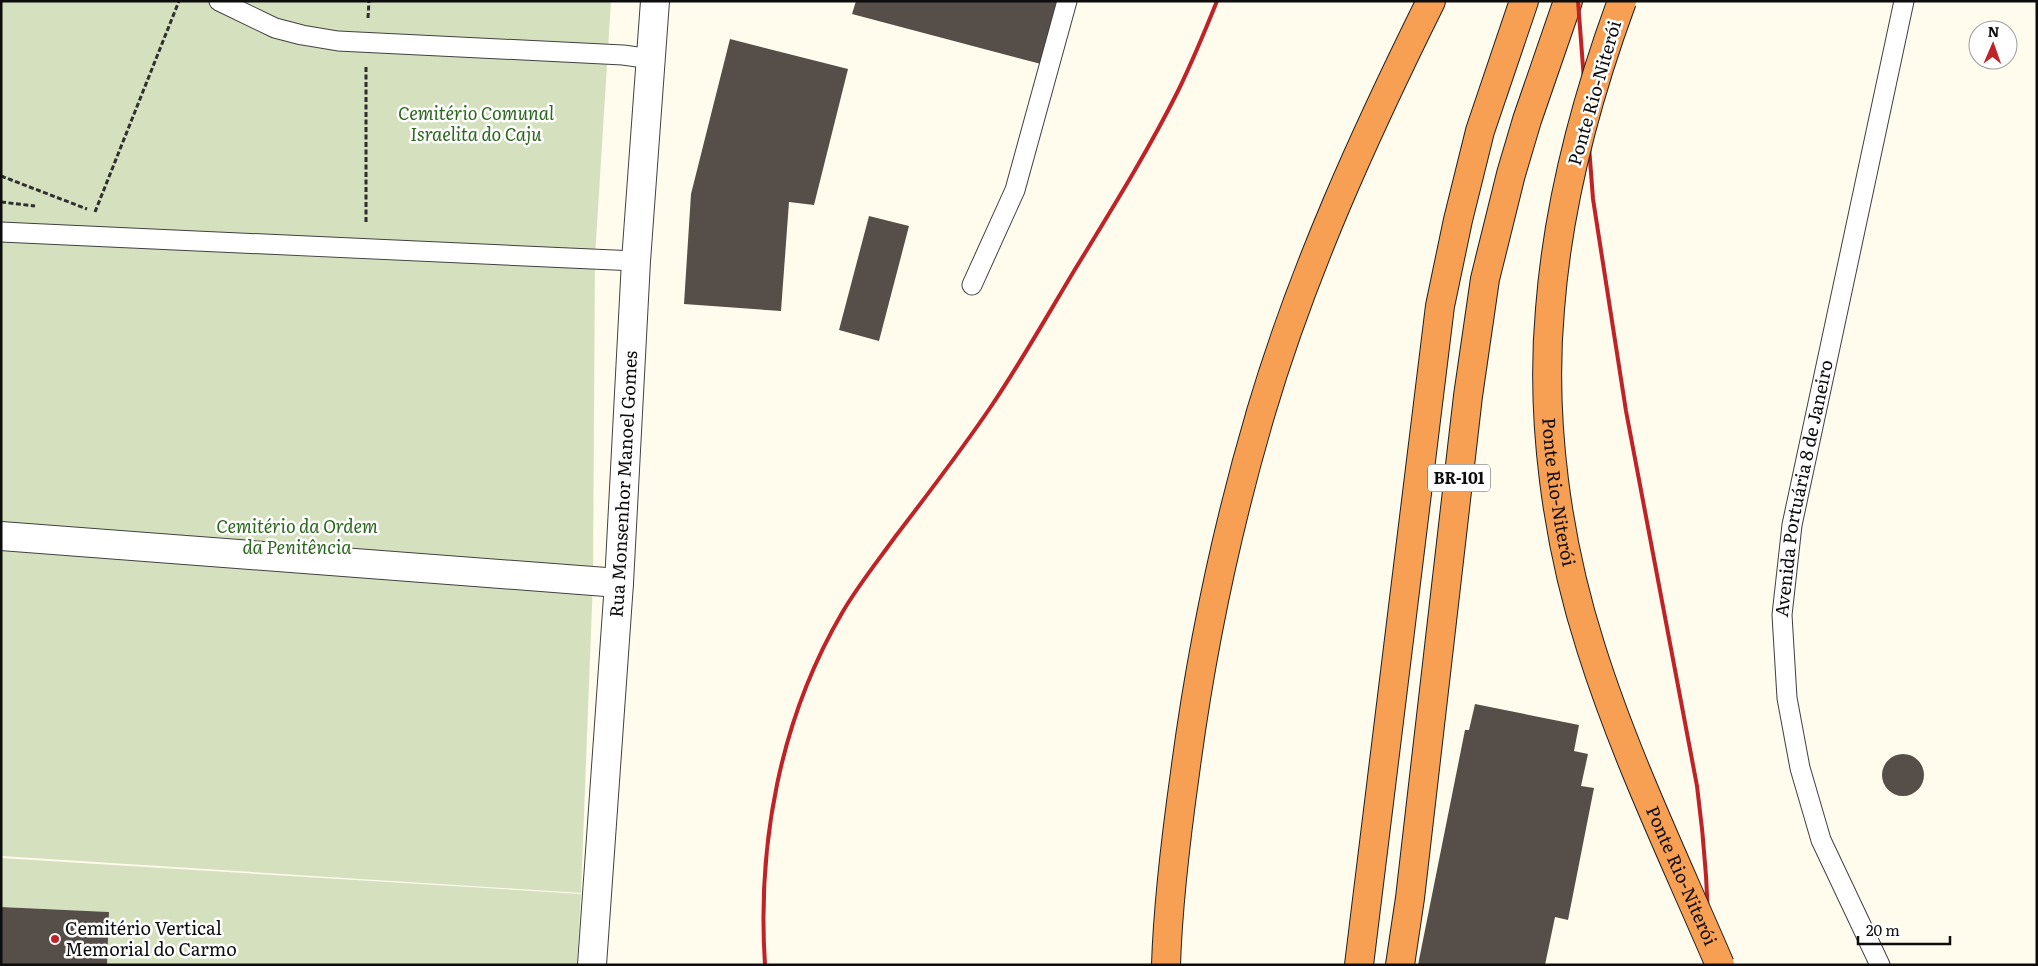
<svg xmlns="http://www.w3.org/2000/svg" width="2038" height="966" font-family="Literata,serif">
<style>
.cemetery{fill:#d5e1be}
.building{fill:#564e49}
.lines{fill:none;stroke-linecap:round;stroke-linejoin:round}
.service-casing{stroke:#404040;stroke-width:21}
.pedestrian-casing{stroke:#404040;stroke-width:30}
.tertiary-casing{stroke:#404040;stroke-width:30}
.motorway-casing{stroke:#1e1e1e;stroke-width:30}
.path{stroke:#2f2f2f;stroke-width:3;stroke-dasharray:5 2.5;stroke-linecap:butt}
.service{stroke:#fff;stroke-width:19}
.pedestrian{stroke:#fff;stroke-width:28}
.tertiary{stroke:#fff;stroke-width:28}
.motorway{stroke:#f7a053;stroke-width:28}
.rail{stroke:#bf2328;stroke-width:4}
.motorway-bridge-casing{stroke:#1e1e1e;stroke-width:30;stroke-linecap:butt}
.motorway-bridge{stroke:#f7a053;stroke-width:28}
.poi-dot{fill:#bf2328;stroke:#fff;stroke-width:2}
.labels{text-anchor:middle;stroke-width:5;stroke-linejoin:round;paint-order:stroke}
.shield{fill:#fff;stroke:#565656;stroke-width:1}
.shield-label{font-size:16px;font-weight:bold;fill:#0d0d0d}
.street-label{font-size:18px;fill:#0d0d0d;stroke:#fff}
.park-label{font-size:18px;font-style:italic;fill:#2a661c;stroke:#fff}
.poi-label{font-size:18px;fill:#0d0d0d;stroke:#fff;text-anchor:start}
</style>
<rect width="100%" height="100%" fill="#fffced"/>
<path class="cemetery" d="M 1,1 L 611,1 L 595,257 L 593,581 L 581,893 L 1,856 Z
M 1,858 L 581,894 L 577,965 L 107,965 L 109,912 L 1,907 Z"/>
<path class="building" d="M 856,1 L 1058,1 L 1041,64 L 852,14 Z
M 730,39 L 848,69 L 814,205 L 789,202 L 781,311 L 684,304 L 691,194 Z
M 869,216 L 909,226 L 879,341 L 839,330 Z
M 1475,704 L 1579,725 L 1574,751 L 1588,754 L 1581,786 L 1594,788 L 1568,920 L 1555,917 L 1545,965 L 1418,965 L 1465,730 L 1469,730 Z
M1882 775a21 21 0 1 1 42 0a21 21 0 1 1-42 0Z
M 1,907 L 109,912 L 107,965 L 1,965 Z"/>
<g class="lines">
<g class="service-casing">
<g id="service">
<path d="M 219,1 L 275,28 L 302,35 L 338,41 L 623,55 L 652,59"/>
<path d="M 1,232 L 636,261"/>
<path d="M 972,285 L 1015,190 L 1067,1"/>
<path id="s1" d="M 1880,965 L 1821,840 L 1800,768 L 1787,698 L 1782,615 L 1792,525 L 1904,1"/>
</g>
</g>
<g class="pedestrian-casing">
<path id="pedestrian" d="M 1,536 L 619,583"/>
</g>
<g class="tertiary-casing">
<g id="tertiary">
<path id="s2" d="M 592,965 L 619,583 L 636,261 L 655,1"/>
</g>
</g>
<g class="motorway-casing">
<path id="motorway" d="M 1166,965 C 1168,901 1176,837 1185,773 C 1201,651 1226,531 1261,412 C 1303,270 1365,134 1431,1
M 1359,965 L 1440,306 L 1458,220 L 1480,131 L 1524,1
M 1400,965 L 1410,898 L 1468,396 L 1485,279 L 1511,174 L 1527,120 L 1568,1"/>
</g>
<path class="path" d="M 368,18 L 369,1
M 366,67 L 366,223
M 1,176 L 87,209
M 1,202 L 35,206
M 95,212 L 179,1"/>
<use href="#service" class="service"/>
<use href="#pedestrian" class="pedestrian"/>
<use href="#tertiary" class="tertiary"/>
<use href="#motorway" class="motorway"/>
<path class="rail" d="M 1578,1 L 1593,199 L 1626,411 L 1697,786 C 1705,846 1709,905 1709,965
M 765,965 C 757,844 780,719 842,613 C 857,587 877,562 895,537 C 928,494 961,451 992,405 C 1021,362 1047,316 1074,271 C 1110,212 1147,153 1178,91 C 1192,62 1205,31 1217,1"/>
<g class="motorway-bridge-casing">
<g id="motorway-bridge">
<path id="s3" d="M 1622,1 C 1586,99 1558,205 1550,309 C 1540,420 1557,542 1591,648 C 1625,756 1675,860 1720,965"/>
</g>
</g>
<use href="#motorway-bridge" class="motorway-bridge"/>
</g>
<circle class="poi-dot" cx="55" cy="939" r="5"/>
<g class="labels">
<rect class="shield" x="1428" y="464.5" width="62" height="27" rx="4"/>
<g class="shield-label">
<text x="1459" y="484">BR-101</text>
</g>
<g class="street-label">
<text transform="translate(1595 93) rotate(-74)" y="6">Ponte Rio-Niterói</text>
<text dy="6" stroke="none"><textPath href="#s2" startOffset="482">Rua Monsenhor Manoel Gomes</textPath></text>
<text dy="6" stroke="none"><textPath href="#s1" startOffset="496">Avenida Portuária 8 de Janeiro</textPath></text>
<text dy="6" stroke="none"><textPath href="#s3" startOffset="501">Ponte Rio-Niterói</textPath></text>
<text dy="6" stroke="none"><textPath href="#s3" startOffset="906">Ponte Rio-Niterói</textPath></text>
</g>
<g class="park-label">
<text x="476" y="120">Cemitério Comunal<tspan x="476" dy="21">Israelita do Caju</tspan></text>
<text x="297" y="533">Cemitério da Ordem<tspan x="297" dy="21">da Penitência</tspan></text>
</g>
<g class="poi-label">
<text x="65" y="935">Cemitério Vertical<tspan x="65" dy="21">Memorial do Carmo</tspan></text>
</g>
</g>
<rect width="2038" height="966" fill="none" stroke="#0d0d0d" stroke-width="5"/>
<g transform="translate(1993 45) rotate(2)"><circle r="24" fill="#ffffff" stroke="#9e9e9e"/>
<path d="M0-4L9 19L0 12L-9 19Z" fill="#bf2328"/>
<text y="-8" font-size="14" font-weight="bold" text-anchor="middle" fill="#0d0d0d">N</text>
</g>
<path d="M1858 936v8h92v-8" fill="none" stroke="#0d0d0d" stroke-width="2.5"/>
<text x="1866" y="936" font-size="15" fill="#0d0d0d" stroke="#ffffff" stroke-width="4" paint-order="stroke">20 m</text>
</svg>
